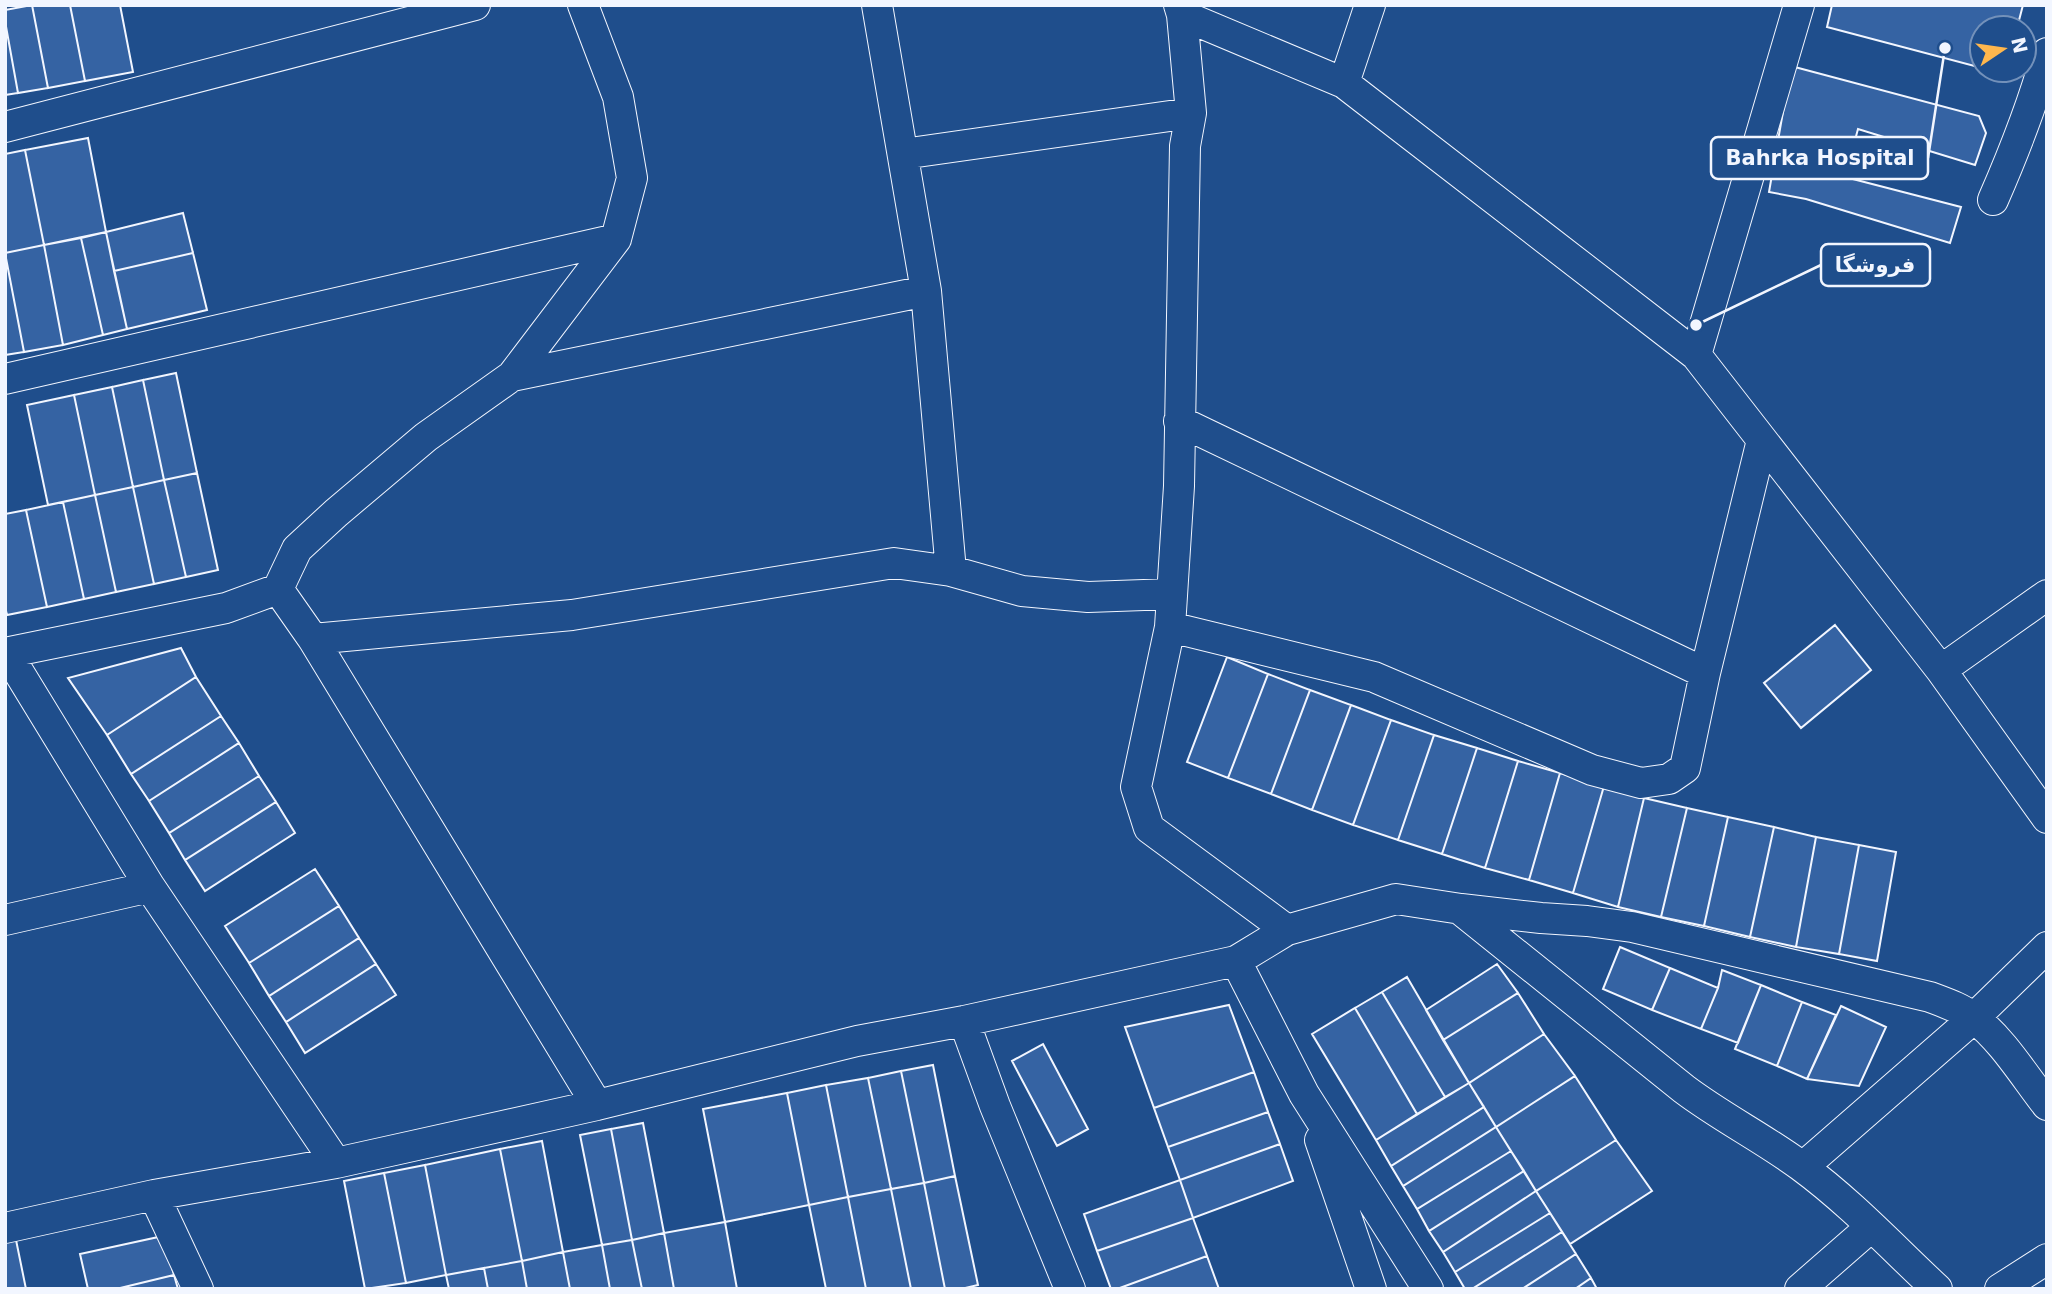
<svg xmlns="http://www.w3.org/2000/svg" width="2052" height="1294" font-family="'DejaVu Sans',Cairo,sans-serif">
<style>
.building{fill:#3563a3;stroke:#f2f6ff;stroke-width:2}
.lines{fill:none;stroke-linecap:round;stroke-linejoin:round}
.minor-casing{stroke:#f2f6ff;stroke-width:32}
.minor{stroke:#1f4e8c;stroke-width:30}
.leader{fill:none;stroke:#f2f6ff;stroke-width:2.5}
.callout-dot{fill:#f2f6ff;stroke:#1f4e8c;stroke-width:2.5}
.callout{fill:#1f4e8c;stroke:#f2f6ff;stroke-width:2.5}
.callout-label{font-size:21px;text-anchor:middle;font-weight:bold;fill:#f2f6ff}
</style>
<rect width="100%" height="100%" fill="#1f4e8c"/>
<path class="building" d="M 32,5 L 48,88 L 18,93 L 5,21 L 5,10 Z
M 32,5 L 70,5 L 85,81 L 48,88 Z
M 70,5 L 120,5 L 133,72 L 85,81 Z
M 1832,5 L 2023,5 L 2017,28 L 1982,28 L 1982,68 L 1827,27 Z
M 5,21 L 18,93 L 5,95 Z
M 1791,66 L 1979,116 L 1986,133 L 1975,165 L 1858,129 L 1845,177 L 1961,207 L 1950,243 L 1806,199 L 1769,192 Z
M 88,138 L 106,232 L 44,245 L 25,150 Z
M 25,150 L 44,245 L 5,253 L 5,154 Z
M 183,213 L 193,253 L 114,271 L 106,232 Z
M 106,232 L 127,329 L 103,335 L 81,238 Z
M 81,238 L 103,335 L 63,345 L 44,245 Z
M 44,245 L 63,345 L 24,352 L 5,253 Z
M 5,253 L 24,352 L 5,355 Z
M 193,253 L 207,310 L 127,329 L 114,271 Z
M 176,373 L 197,473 L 164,480 L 143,380 Z
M 143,380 L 164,480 L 133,487 L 112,387 Z
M 112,387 L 133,487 L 95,495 L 74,395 Z
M 74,395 L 95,495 L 48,505 L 27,405 Z
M 197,473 L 218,570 L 186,577 L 164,480 Z
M 164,480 L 186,577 L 154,584 L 133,487 Z
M 133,487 L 154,584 L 116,592 L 95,495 Z
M 95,495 L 116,592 L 84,599 L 63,502 Z
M 63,502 L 84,599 L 47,607 L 26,510 Z
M 26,510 L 47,607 L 7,615 L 5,607 L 5,514 Z
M 1835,625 L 1871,670 L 1801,728 L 1764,683 Z
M 181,648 L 196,677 L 107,735 L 68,678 Z
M 1227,657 L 1268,674 L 1228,778 L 1187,762 Z
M 1268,674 L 1310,690 L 1271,794 L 1228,778 Z
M 196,677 L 221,716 L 131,774 L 107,735 Z
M 1310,690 L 1351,705 L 1312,810 L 1271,794 Z
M 1351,705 L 1391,720 L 1353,825 L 1312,810 Z
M 221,716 L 239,743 L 149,801 L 131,774 Z
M 1391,720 L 1434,735 L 1398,840 L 1353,825 Z
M 1434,735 L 1477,748 L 1442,854 L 1398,840 Z
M 239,743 L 259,776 L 169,833 L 149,801 Z
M 1477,748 L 1518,761 L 1485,868 L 1442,854 Z
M 1518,761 L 1560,773 L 1529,880 L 1485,868 Z
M 1560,773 L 1604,786 L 1573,893 L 1529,880 Z
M 259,776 L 276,802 L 185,860 L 169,833 Z
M 1604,786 L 1644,798 L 1618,907 L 1573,893 Z
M 1644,798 L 1687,808 L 1661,917 L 1618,907 Z
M 276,802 L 295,833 L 205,891 L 185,860 Z
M 1687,808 L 1728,817 L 1704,926 L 1661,917 Z
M 1728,817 L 1774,827 L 1750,937 L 1704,926 Z
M 1774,827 L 1816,837 L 1796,947 L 1750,937 Z
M 1816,837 L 1859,845 L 1839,954 L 1796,947 Z
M 1859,845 L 1896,852 L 1877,961 L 1839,954 Z
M 315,869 L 339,906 L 249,963 L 225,926 Z
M 339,906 L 359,938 L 269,996 L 249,963 Z
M 359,938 L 376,964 L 286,1022 L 269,996 Z
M 1620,947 L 1670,968 L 1652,1010 L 1603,989 Z
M 376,964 L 396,995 L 305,1053 L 286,1022 Z
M 1497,964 L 1518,993 L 1443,1040 L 1426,1010 Z
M 1670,968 L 1718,988 L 1701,1029 L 1652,1010 Z
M 1722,970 L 1761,985 L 1738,1043 L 1701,1029 L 1718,988 Z
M 1407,977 L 1469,1083 L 1445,1097 L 1382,992 Z
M 1761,985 L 1802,1002 L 1777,1066 L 1735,1049 Z
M 1382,992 L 1445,1097 L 1417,1114 L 1355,1008 Z
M 1518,993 L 1544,1034 L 1469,1083 L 1443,1040 Z
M 1802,1002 L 1836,1015 L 1807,1079 L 1777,1066 Z
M 1229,1005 L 1254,1072 L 1154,1108 L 1125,1027 Z
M 1841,1006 L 1886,1027 L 1859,1086 L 1807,1079 Z
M 1355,1008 L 1417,1114 L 1376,1140 L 1312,1034 Z
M 1544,1034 L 1575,1076 L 1496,1127 L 1469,1083 Z
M 1043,1044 L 1088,1129 L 1057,1146 L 1012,1061 Z
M 933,1065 L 955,1176 L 924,1183 L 901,1071 Z
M 901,1071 L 924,1183 L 891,1189 L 868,1078 Z
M 1254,1072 L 1268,1112 L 1168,1147 L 1154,1108 Z
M 1575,1076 L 1616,1140 L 1536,1191 L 1496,1127 Z
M 868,1078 L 891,1189 L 848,1197 L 826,1085 Z
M 1469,1083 L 1484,1107 L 1391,1166 L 1376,1140 Z
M 826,1085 L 848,1197 L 809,1205 L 787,1093 Z
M 787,1093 L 809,1205 L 725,1222 L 703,1109 Z
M 1484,1107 L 1496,1127 L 1403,1186 L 1391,1166 Z
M 1268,1112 L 1280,1144 L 1180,1180 L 1168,1147 Z
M 643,1123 L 664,1233 L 632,1240 L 611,1129 Z
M 1496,1127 L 1511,1151 L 1417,1209 L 1403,1186 Z
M 611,1129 L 632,1240 L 602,1245 L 580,1135 Z
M 1616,1140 L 1652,1191 L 1570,1244 L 1536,1191 Z
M 542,1141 L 563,1252 L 522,1261 L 500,1149 Z
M 1280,1144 L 1293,1181 L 1193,1218 L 1180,1180 Z
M 500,1149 L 522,1261 L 446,1275 L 425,1165 Z
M 1511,1151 L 1524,1171 L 1429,1231 L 1417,1209 Z
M 425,1165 L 446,1275 L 406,1283 L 384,1173 Z
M 1524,1171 L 1536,1191 L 1443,1252 L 1429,1231 Z
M 384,1173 L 406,1283 L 365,1289 L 344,1181 Z
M 955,1176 L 978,1285 L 961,1289 L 945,1289 L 924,1183 Z
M 1180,1180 L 1193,1218 L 1097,1251 L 1084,1214 Z
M 924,1183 L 945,1289 L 911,1289 L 891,1189 Z
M 891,1189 L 911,1289 L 866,1289 L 848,1197 Z
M 1536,1191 L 1550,1213 L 1455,1272 L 1443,1252 Z
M 848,1197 L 866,1289 L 826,1289 L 809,1205 Z
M 1550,1213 L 1562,1232 L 1472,1289 L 1465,1289 L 1455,1272 Z
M 1193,1218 L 1207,1256 L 1117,1289 L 1111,1289 L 1097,1251 Z
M 725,1222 L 737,1289 L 674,1289 L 664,1233 Z
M 1562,1232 L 1576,1254 L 1522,1289 L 1472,1289 Z
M 664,1233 L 674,1289 L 642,1289 L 632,1240 Z
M 15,1235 L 26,1289 L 5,1289 L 5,1237 Z
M 163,1236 L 174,1275 L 116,1289 L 88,1289 L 80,1254 Z
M 632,1240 L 642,1289 L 610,1289 L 602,1245 Z
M 602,1245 L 610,1289 L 570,1289 L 563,1252 Z
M 563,1252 L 570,1289 L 527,1289 L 522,1261 Z
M 1576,1254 L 1591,1278 L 1575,1289 L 1522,1289 Z
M 1207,1256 L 1219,1289 L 1117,1289 Z
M 522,1261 L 527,1289 L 488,1289 L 484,1268 Z
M 484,1268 L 488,1289 L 449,1289 L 446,1275 Z
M 174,1275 L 178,1289 L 116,1289 Z
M 1591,1278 L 1597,1289 L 1575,1289 Z"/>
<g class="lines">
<g class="minor-casing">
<path id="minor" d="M 877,5 L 926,291 L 951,571
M 1179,5 L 1182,15 L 1344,83 L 1696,355 L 1941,670 L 2047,818
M 1182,15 L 1191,113 L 1185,146 L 1179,486 L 1170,627 L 1136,787 L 1149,828 L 1287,930 L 1396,899 L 1461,909 L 1541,918 L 1587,921 L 1632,927 L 1930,997 C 1946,1003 1961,1008 1974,1018 C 2002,1039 2025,1077 2047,1105
M 1344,83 L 1370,5
M 5,127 L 475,5
M 903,154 L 1191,113
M 1993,200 C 2014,152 2033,104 2047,53
M 1696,355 L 1799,5
M 512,376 L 926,291
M 5,379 L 616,239
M 1179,421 L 1705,673
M 278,589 L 313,639 L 597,1105
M 1170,627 L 1374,677 L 1592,770 L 1641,783 L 1669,779 L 1685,768 L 1705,673 L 1762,440
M 313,639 L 572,615 L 894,563 L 951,571 L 1022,591 L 1088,597 L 1172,594
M 5,653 L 226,608 L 278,589 L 297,549 L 336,513 L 426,437 L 512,376 L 616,239 L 632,178 L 618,97 L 583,5
M 7,653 L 150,887 L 336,1163
M 1941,670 L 2047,595
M 1461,910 L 1684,1089 C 1721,1117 1763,1138 1801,1166 C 1850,1202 1893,1248 1937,1289
M 5,920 L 150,887
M 1236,961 L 1304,1094 L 1428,1289
M 964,1021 L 995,1106 L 1070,1289
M 1320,1140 L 1371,1289
M 1803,1167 L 1974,1018 L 2047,947
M 154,1195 L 198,1289
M 5,1228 L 154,1195 L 336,1163 L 597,1105 L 857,1041 L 964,1021 L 1236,961 L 1287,930
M 1800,1289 L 1871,1227
M 2000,1289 L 2047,1259"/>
</g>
<use href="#minor" class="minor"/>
</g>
<path class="leader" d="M1945 48L1928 158M1696 325L1821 265"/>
<g class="callout-dot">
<circle cx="1945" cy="48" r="7"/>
<circle cx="1696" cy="325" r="7"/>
</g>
<g class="callout">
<rect x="1711" y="137" width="217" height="42" rx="7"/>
<rect x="1821" y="244" width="109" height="42" rx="7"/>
</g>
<g class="callout-label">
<text x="1820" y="165">Bahrka Hospital</text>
<text x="1875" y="272">فروشگا</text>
</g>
<rect width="2052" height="1294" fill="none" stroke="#f2f6ff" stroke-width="14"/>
<g transform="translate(2003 49) rotate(77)"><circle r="33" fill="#1f4e8c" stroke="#7391ba" stroke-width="2"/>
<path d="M0-5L12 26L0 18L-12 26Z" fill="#ffb74d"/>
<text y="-10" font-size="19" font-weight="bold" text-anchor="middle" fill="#f2f6ff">N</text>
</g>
</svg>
